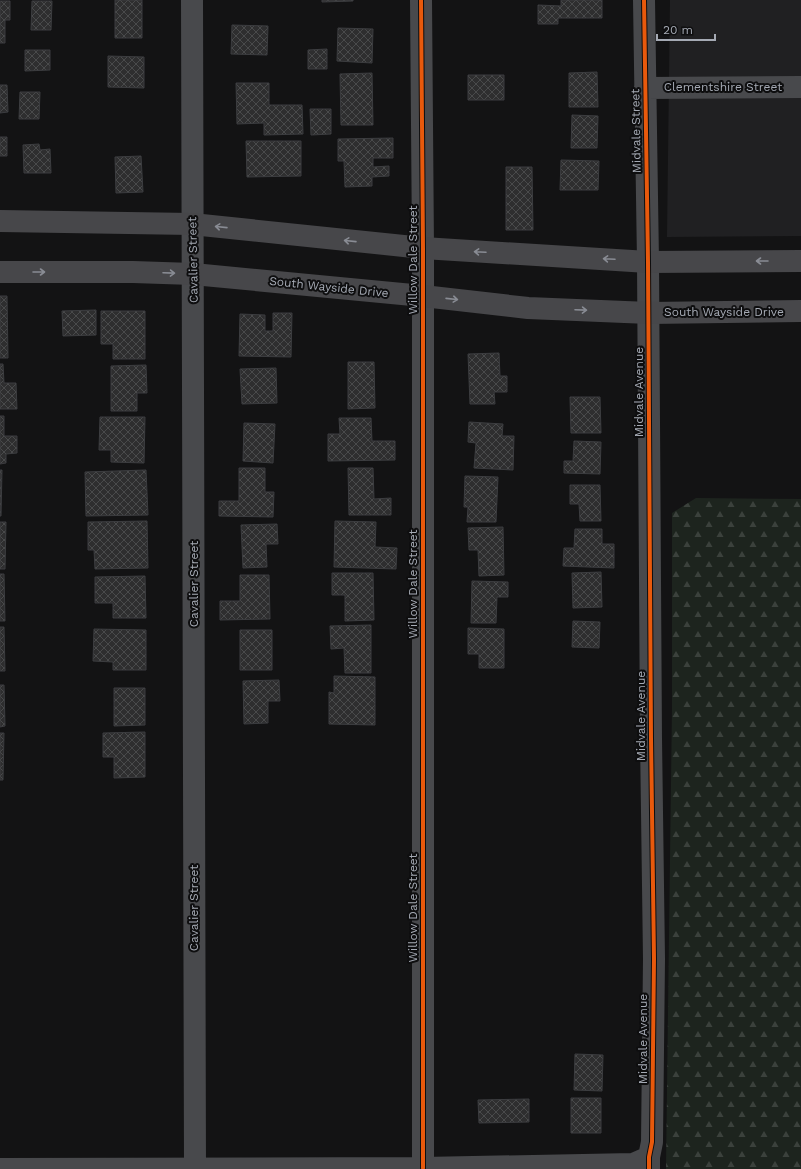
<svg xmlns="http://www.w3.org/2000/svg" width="801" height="1169" font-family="'Work Sans',sans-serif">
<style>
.built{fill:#202022}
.forest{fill:url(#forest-firs)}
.building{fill:url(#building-cross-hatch);stroke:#3c3d40}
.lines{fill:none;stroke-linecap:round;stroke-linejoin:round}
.street{stroke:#48494c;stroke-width:22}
.secondary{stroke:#47474a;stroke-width:22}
.cycleway-casing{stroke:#0e0e0f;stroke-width:6}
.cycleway{stroke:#e8590c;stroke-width:4}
.oneway{stroke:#898c94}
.labels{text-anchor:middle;stroke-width:4;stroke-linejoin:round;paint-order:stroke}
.street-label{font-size:12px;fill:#a5aab4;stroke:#0e0e0f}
</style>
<defs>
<pattern id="forest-firs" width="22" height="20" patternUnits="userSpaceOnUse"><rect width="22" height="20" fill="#1d241e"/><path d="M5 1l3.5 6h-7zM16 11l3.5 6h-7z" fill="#3b413c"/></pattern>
<pattern id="building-cross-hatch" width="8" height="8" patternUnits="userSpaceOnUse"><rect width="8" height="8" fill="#2e2e2f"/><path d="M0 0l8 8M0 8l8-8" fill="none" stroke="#494a4b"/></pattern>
</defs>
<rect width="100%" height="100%" fill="#131314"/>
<path class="built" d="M 670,0 L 801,0 L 801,236 L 667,237 Z"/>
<path class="forest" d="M 696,498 L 801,499 L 801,1169 L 666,1169 L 672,708 L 672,513 Z"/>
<path class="building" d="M 115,0 L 142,0 L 142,38 L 115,38 Z
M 322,0 L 353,0 L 353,1 L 322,2 Z
M 561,0 L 602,0 L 602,18 L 558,18 L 558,24 L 538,24 L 538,5 L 561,6 Z
M 0,1 L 10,1 L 10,20 L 5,20 L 5,43 L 0,43 Z
M 32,1 L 52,1 L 51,30 L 31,30 Z
M 232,25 L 268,26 L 267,55 L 231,54 Z
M 338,28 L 373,29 L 372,63 L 337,61 Z
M 327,49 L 327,69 L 308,69 L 308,50 Z
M 25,50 L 50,50 L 50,70 L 25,71 Z
M 108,56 L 144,57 L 144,88 L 108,87 Z
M 597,72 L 598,107 L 569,107 L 569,73 Z
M 372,73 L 373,125 L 341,125 L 340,74 Z
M 468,75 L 504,75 L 504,100 L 468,100 Z
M 236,83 L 269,83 L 269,105 L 302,105 L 303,134 L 264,135 L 264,123 L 237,124 Z
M 0,85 L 7,85 L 8,112 L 0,113 Z
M 20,92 L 40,92 L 39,119 L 19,119 Z
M 310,109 L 331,109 L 331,134 L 311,135 Z
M 572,115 L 598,116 L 597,148 L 571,148 Z
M 0,137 L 7,137 L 7,156 L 0,156 Z
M 393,138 L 393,158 L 373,158 L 373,167 L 389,166 L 389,176 L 372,177 L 372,186 L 345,187 L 344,161 L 338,161 L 338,139 Z
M 246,141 L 301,141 L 301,176 L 247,177 Z
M 39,144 L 40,150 L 50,149 L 51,173 L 24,173 L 23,145 Z
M 141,156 L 143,192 L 116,193 L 115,157 Z
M 561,160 L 599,161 L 598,190 L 560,190 Z
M 506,167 L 532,167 L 533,230 L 506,230 Z
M 0,296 L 7,296 L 8,358 L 0,358 Z
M 96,310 L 96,335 L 63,336 L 62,311 Z
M 101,311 L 145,311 L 145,359 L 113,359 L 113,344 L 101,344 Z
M 273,313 L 292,313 L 291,357 L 239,356 L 240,314 L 265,315 L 265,331 L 273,331 Z
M 499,353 L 500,376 L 507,376 L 507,392 L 494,392 L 495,404 L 470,404 L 468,354 Z
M 348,362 L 374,362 L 375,408 L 348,409 Z
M 0,364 L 3,364 L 4,383 L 16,383 L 17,409 L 0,409 Z
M 146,365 L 147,393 L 137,393 L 137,411 L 111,411 L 111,366 Z
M 276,368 L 277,403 L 242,404 L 240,369 Z
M 570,397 L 600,397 L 601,433 L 571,433 Z
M 0,416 L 4,416 L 4,436 L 17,436 L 17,453 L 6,454 L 6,463 L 0,464 Z
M 100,417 L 145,417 L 144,463 L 111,462 L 111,450 L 99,450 Z
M 339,418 L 371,418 L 372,441 L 395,441 L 395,460 L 328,461 L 328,434 L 340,434 Z
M 469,422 L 503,424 L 502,436 L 514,436 L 513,470 L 474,468 L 476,443 L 468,442 Z
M 244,423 L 275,424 L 273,463 L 243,461 Z
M 574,441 L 601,442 L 600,474 L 564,473 L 564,461 L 573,461 Z
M 239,468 L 265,468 L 265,492 L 274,492 L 273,517 L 219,516 L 219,501 L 239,501 Z
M 348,468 L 373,468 L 374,499 L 391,498 L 391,515 L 349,515 Z
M 0,470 L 2,470 L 1,516 L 0,516 Z
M 146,470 L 148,515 L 86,516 L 85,472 Z
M 465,476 L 498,477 L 496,522 L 467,522 L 468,507 L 464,507 Z
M 570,485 L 600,485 L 601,521 L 580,521 L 579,504 L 570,504 Z
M 147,521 L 148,568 L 95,569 L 94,550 L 88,550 L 88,522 Z
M 335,521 L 376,522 L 375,547 L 397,548 L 396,569 L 334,567 Z
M 0,522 L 6,522 L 5,569 L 0,569 Z
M 277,524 L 278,544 L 266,544 L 267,567 L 243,568 L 241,525 Z
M 503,527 L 504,575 L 479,576 L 478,550 L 469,550 L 468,528 Z
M 575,529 L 602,529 L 602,544 L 614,544 L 614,568 L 563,566 L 564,548 L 574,548 Z
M 601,572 L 602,607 L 573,608 L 572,573 Z
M 332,573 L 373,573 L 374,620 L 345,621 L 345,595 L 332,595 Z
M 0,574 L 4,574 L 5,621 L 0,621 Z
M 240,575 L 269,575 L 270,619 L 220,620 L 220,601 L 240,601 Z
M 145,576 L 146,618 L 113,618 L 113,603 L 95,603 L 95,577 Z
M 472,581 L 508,582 L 508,597 L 497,597 L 496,623 L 471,623 Z
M 573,621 L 600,622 L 599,648 L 572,647 Z
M 371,625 L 371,673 L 345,673 L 344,648 L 331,649 L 330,626 Z
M 0,627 L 4,627 L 5,671 L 0,671 Z
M 468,628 L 504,629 L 504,668 L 479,668 L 479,654 L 468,654 Z
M 94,629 L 146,630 L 146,670 L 113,670 L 113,662 L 93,661 Z
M 240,630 L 272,630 L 272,670 L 240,670 Z
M 334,676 L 375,677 L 375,725 L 329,724 L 329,692 L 334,693 Z
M 279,680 L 280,701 L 268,701 L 268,723 L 244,724 L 243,681 Z
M 0,685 L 4,685 L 5,726 L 0,727 Z
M 114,688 L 145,688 L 145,725 L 114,726 Z
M 145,732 L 145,777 L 114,778 L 114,757 L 103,757 L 103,733 Z
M 0,733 L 4,733 L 3,780 L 0,780 Z
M 575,1054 L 603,1055 L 602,1091 L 574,1090 Z
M 571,1098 L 601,1098 L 601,1133 L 571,1133 Z
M 529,1099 L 529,1122 L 479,1123 L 478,1100 Z"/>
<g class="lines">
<path class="street" d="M 192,0 L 195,1168
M 421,0 L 423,248 L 423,1168
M 644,0 L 648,262 L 651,738 L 654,959 L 652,1142 L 649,1157 L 649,1169
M 645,88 L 801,87
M 0,1169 L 423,1168 L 633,1164 L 649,1157"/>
<path class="secondary" d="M 0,221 L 192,224 L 423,248 L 648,262 L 801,261
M 0,272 L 133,272 L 193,274 L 423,296 L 528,308 L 649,313 L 801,311"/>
<g class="cycleway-casing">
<path id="cycleway" d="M 421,0 L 423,248 L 423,1168
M 644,0 L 648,262 L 651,738 L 654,959 L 652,1142 L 649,1157 L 649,1169"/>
</g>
<use href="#cycleway" class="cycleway"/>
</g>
<defs><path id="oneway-shaft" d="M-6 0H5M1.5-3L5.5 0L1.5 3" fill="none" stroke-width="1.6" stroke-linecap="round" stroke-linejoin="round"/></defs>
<g class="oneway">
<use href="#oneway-shaft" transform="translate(221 227) rotate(-174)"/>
<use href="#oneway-shaft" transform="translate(350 241) rotate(-174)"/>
<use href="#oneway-shaft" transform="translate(480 252) rotate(-177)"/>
<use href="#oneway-shaft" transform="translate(609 259) rotate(-177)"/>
<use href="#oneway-shaft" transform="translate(762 261) rotate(180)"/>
<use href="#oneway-shaft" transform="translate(39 272)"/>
<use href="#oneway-shaft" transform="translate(169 273) rotate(2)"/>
<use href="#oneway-shaft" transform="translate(452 299) rotate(6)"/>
<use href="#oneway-shaft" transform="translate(581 310) rotate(2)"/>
</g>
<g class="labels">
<g class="street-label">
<text x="723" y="91">Clementshire Street</text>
<text transform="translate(636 131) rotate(-91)" y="4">Midvale Street</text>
<text transform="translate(193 260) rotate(-91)" y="4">Cavalier Street</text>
<text transform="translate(413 260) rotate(-90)" y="4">Willow Dale Street</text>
<text transform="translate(329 287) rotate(6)" y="4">South Wayside Drive</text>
<text x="724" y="316">South Wayside Drive</text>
<text transform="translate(639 392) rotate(-90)" y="4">Midvale Avenue</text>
<text transform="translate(194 584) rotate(-90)" y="4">Cavalier Street</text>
<text transform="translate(413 584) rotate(-90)" y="4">Willow Dale Street</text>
<text transform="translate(641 716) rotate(-90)" y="4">Midvale Avenue</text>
<text transform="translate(194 908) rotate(-90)" y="4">Cavalier Street</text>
<text transform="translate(413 908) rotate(-90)" y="4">Willow Dale Street</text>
<text transform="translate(643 1039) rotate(-90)" y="4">Midvale Avenue</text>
</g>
</g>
<path d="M657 34v6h58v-6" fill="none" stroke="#a5aab4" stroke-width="2"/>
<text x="663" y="34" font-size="12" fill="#a5aab4" stroke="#0e0e0f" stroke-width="3" paint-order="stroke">20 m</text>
</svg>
